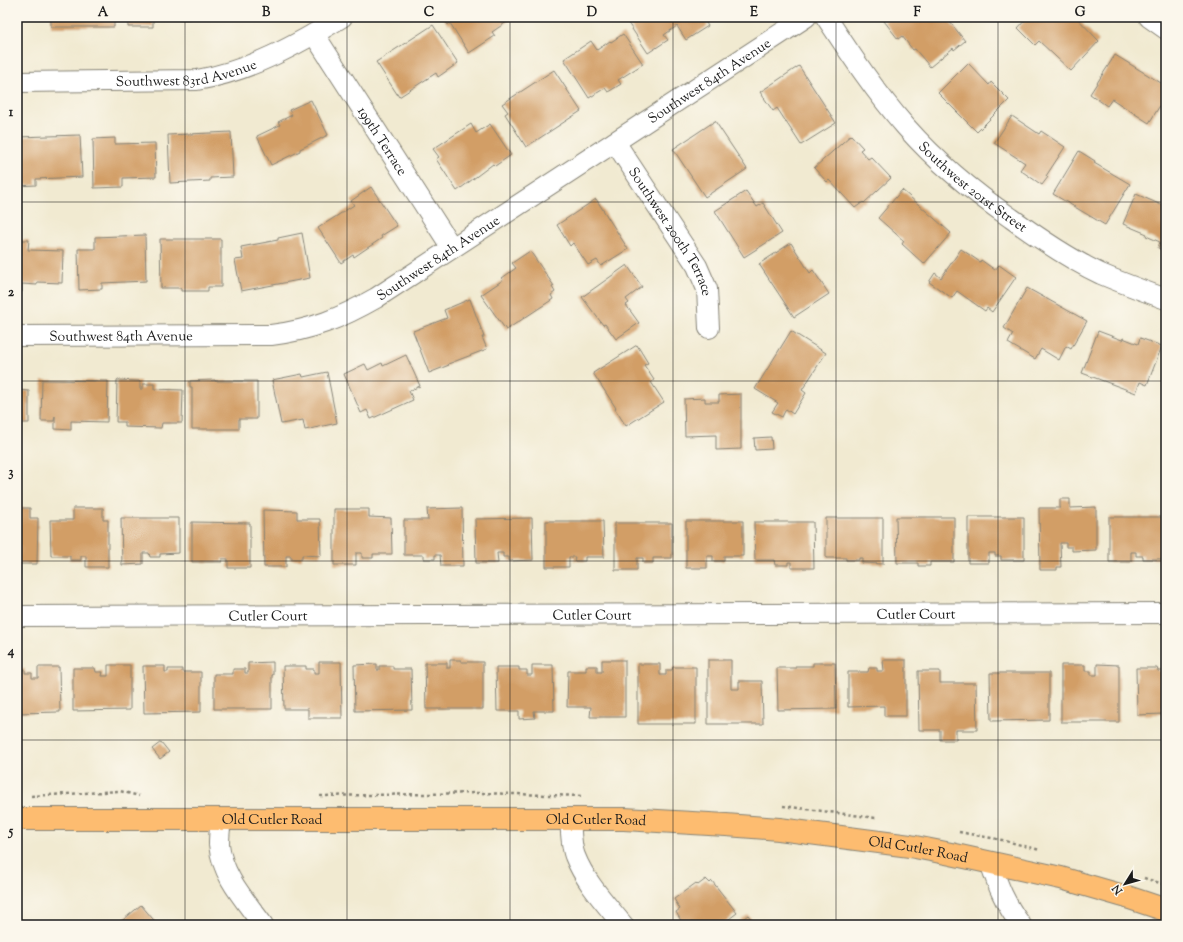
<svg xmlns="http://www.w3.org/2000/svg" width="1183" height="942" font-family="'Sorts Mill Goudy',serif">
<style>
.building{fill:#d29e66}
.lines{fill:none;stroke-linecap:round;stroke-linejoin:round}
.minor-casing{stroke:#868376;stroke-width:22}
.major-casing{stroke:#868376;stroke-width:24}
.path{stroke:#868376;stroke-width:2.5;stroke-dasharray:3 3;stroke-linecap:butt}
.minor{stroke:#fff;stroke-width:20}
.major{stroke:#fdbc6f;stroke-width:22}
.grid{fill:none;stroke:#1c1c1c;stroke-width:1;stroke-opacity:0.55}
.labels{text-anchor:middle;stroke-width:3;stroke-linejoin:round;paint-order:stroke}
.street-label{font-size:14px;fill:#1c1c1c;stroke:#fbf7ec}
.neatline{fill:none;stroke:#1c1c1c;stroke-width:1.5}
.grid-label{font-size:13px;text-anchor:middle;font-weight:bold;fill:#1c1c1c}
</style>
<rect width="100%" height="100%" fill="#fbf7ec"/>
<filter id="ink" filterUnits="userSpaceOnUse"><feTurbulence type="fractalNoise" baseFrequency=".025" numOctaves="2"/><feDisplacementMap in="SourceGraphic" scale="8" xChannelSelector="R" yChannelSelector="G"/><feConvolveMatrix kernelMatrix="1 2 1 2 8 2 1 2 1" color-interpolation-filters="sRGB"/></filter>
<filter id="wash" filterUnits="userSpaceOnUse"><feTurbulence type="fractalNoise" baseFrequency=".012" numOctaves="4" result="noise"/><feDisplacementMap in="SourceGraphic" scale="16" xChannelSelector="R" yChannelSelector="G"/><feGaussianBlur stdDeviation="0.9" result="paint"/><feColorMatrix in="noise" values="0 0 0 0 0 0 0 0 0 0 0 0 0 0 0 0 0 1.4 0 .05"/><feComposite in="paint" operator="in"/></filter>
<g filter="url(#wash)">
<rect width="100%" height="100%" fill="#f1ead1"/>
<g id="blocks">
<path class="building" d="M 51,17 L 117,17 L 117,21 L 114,21 L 114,27 L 51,27 Z
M 128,17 L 190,17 L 190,19 L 153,19 L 153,27 L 128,27 Z
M 443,17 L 514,17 L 492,32 L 495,36 L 469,53 L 450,23 L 448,25 Z
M 624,17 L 702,17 L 708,26 L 686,40 L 677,26 L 664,35 L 668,40 L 648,53 Z
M 890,17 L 946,17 L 965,41 L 954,50 L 953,48 L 930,67 L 915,49 L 913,50 L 902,36 L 898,39 L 884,21 Z
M 1028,17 L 1076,17 L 1099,41 L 1071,71 L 1039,41 L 1035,45 L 1018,28 Z
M 433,25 L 458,63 L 438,77 L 436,73 L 399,97 L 376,62 Z
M 623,34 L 643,64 L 618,80 L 621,84 L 608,92 L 605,88 L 589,98 L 564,59 L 591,41 L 597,50 L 610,41 L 611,42 Z
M 1115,55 L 1166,86 L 1166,96 L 1149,123 L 1112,99 L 1107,106 L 1090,94 Z
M 968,63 L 989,85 L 991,82 L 1009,100 L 977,132 L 938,93 Z
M 799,66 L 836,123 L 801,145 L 777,108 L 773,111 L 760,92 Z
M 554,70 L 581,111 L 526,147 L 505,114 L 508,112 L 502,104 Z
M 311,100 L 328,135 L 300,149 L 300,151 L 271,165 L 257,136 L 280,125 L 278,122 L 292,115 L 289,110 Z
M 1012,116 L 1039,134 L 1041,131 L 1065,147 L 1046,176 L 1048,177 L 1042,185 L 1020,170 L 1025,163 L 994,143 Z
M 715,121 L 747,169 L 705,197 L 673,149 Z
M 471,124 L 476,133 L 490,124 L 511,155 L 495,166 L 493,164 L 457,191 L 436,159 L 439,157 L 433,149 Z
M 231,132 L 233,177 L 210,178 L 210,181 L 170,183 L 168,135 Z
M 80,135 L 82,177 L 36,179 L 36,185 L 17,186 L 17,137 Z
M 851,135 L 863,148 L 860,150 L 868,159 L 871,157 L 891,178 L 864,203 L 863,202 L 855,208 L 829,180 L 827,182 L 814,168 Z
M 115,138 L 115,144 L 155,143 L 156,177 L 123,178 L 123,187 L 94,188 L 93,139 Z
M 1079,151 L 1095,161 L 1094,163 L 1130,184 L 1105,225 L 1053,194 Z
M 371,187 L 397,226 L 381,236 L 382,238 L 354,257 L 353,255 L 341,263 L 318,228 L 354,205 L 351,201 Z
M 902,190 L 951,233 L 924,264 L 902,244 L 904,241 L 878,218 Z
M 746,191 L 757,207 L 763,203 L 782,233 L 744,257 L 715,211 Z
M 1136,194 L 1166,207 L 1166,252 L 1158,248 L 1160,242 L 1146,236 L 1147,234 L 1123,224 Z
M 596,199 L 628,249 L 601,266 L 597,260 L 588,265 L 573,243 L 570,246 L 557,225 Z
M 302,233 L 310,278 L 241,291 L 235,260 L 243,259 L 241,247 L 278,240 L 278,238 Z
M 145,235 L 146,281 L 102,283 L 102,289 L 79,290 L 78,249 L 95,249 L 95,237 Z
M 160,239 L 221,239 L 221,287 L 208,287 L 208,291 L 181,291 L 181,288 L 161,288 Z
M 17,240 L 29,240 L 28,250 L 63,251 L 62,283 L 37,282 L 37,285 L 22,284 L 22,292 L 17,291 Z
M 791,243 L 810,273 L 813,270 L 829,294 L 794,317 L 759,264 Z
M 961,249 L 980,262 L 981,260 L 995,270 L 999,265 L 1016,277 L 992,312 L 987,308 L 985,311 L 957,291 L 952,298 L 929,282 L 935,273 L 941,278 Z
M 530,251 L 554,286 L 552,287 L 555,292 L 551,295 L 553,299 L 506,330 L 481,295 L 503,280 L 502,278 L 516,268 L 512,263 Z
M 627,265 L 642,287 L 626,299 L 629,303 L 626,305 L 639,323 L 616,339 L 605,324 L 603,325 L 582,297 Z
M 1027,288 L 1087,321 L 1071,349 L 1066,346 L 1059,360 L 1041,349 L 1035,359 L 1008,343 L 1013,334 L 1004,328 Z
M 470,299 L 484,337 L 482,337 L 487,349 L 448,364 L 449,365 L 429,373 L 413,331 L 447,318 L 444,310 Z
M 791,331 L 826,353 L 802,390 L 806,393 L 793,414 L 786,409 L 782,417 L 772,412 L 778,403 L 755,389 Z
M 1098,331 L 1122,340 L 1123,338 L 1138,344 L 1140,338 L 1162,346 L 1147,385 L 1140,382 L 1136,393 L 1082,373 Z
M 637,345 L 648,363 L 644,365 L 654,380 L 651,382 L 664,402 L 626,426 L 615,409 L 616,408 L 593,373 Z
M 406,355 L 420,386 L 409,391 L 413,400 L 371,419 L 367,410 L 361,413 L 344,374 L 365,364 L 368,370 L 382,363 L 383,366 Z
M 327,372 L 337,423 L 305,430 L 303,420 L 281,424 L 272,380 L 302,374 L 303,377 Z
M 42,380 L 108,381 L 107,422 L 71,421 L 71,430 L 55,429 L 55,416 L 54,421 L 41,421 Z
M 117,380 L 140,381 L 140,389 L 143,389 L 143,384 L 154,384 L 154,389 L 183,390 L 182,423 L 162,423 L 161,428 L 125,427 L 125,422 L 116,422 Z
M 215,380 L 215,381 L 257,381 L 257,419 L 239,419 L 239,429 L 192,429 L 192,387 L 190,387 L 190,381 Z
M 17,390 L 29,391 L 29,423 L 17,423 Z
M 741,394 L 741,449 L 716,450 L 716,435 L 685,436 L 684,399 L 705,398 L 705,402 L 719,402 L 719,395 Z
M 771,437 L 772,449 L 755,450 L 754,438 Z
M 1060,499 L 1070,499 L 1070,508 L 1096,507 L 1096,550 L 1072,551 L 1072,547 L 1066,547 L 1066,543 L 1060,543 L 1061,567 L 1057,567 L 1057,570 L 1040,570 L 1039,508 L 1060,508 Z
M 17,508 L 30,508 L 30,518 L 38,518 L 37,564 L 17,564 Z
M 73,508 L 103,508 L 103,520 L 108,520 L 108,567 L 86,567 L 86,556 L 81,556 L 81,560 L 70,560 L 70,556 L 51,556 L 50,520 L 73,520 Z
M 462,508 L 463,566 L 441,566 L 440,555 L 435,555 L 435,559 L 424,559 L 424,555 L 404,555 L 404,520 L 428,520 L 427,509 Z
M 334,509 L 369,509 L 369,517 L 391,518 L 392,554 L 373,554 L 373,558 L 362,558 L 362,553 L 356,553 L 356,565 L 334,565 Z
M 263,510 L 297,511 L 297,519 L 320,519 L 321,556 L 302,555 L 302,559 L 291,559 L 291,556 L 286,556 L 286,567 L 264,567 Z
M 896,517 L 954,517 L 954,562 L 930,562 L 930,566 L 918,566 L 918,563 L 897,563 Z
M 968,517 L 1024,517 L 1024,560 L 1001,560 L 1001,556 L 995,556 L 995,553 L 989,553 L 989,563 L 968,563 Z
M 1109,517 L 1166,517 L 1166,559 L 1143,559 L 1143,556 L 1136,556 L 1136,552 L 1131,552 L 1131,562 L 1109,562 Z
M 121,518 L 179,518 L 179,553 L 160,554 L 160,557 L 150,557 L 149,553 L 143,553 L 143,564 L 122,565 Z
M 532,518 L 533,560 L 509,561 L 509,557 L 503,557 L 503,553 L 497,553 L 498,563 L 476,563 L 475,519 Z
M 826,518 L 883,518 L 883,564 L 862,563 L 862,558 L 859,558 L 859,560 L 846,560 L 846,558 L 826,558 Z
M 546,521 L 603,521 L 604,557 L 585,557 L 585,561 L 574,561 L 575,557 L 569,557 L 569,567 L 546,567 Z
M 686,521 L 743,521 L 743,556 L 724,556 L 724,561 L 713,561 L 713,556 L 707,556 L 707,568 L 686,568 Z
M 192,522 L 250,523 L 250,568 L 228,568 L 228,559 L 222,559 L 222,562 L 192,562 Z
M 754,522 L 813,522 L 814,568 L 791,568 L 791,562 L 788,562 L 788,565 L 775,565 L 774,560 L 755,560 Z
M 615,523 L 672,523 L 672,558 L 653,558 L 653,563 L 643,563 L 643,558 L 637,558 L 637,570 L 615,570 Z
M 450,660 L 461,660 L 461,662 L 483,662 L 483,709 L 426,709 L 425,663 L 447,663 L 447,668 L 450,668 Z
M 602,660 L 625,660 L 625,717 L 590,717 L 591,707 L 567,707 L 568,671 L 586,671 L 586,666 L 597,666 L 597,672 L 602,672 Z
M 708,660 L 731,660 L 731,689 L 739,689 L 739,681 L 762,681 L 763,724 L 708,724 Z
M 883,660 L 906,660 L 906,716 L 884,716 L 884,706 L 848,707 L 848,672 L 868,672 L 869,668 L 877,668 L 877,671 L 884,671 Z
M 273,662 L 273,675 L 272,675 L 272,709 L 214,709 L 214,674 L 233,674 L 233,669 L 245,669 L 245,673 L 248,673 L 248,663 Z
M 319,662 L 341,662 L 342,718 L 308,718 L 308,709 L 284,709 L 283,666 L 306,666 L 306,669 L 314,669 L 314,673 L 319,673 Z
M 813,663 L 835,663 L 836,709 L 778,710 L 777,668 L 796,668 L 796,666 L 813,666 Z
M 377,664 L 377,670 L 379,670 L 379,666 L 393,666 L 393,669 L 411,669 L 412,710 L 355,711 L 354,665 Z
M 638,664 L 660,664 L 660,675 L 666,675 L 666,670 L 672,670 L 673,667 L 696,667 L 696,724 L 638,724 Z
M 1097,664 L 1119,665 L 1119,722 L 1061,722 L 1061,665 L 1085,665 L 1085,671 L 1091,671 L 1091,675 L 1097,675 Z
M 108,665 L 130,665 L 130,710 L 73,711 L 73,668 L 95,668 L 96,672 L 103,672 L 102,676 L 108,676 Z
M 532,665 L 553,665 L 554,711 L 534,711 L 535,718 L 519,719 L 519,711 L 497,711 L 496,667 L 519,667 L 519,670 L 527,670 L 527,675 L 532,675 Z
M 143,666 L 165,666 L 165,672 L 168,672 L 168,669 L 182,669 L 182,672 L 201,672 L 201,712 L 144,713 Z
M 38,667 L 59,667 L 60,712 L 17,713 L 17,669 L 25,669 L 25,673 L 32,673 L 32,678 L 38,678 Z
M 1136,668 L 1157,668 L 1158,671 L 1166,671 L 1166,707 L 1162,707 L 1163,714 L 1137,715 Z
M 918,671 L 940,671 L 940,683 L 976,683 L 977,730 L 956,730 L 956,740 L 940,740 L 940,730 L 919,730 Z
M 990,673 L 1049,673 L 1049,720 L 991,721 Z
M 161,742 L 169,752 L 160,759 L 152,749 Z
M 706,879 L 710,883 L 712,881 L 737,913 L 721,925 L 695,925 L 692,922 L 688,925 L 686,925 L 685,923 L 683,924 L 676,912 L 680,909 L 674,899 L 696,883 L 698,885 Z
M 141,905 L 158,925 L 117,925 Z
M 748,915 L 756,925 L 735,925 Z"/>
</g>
</g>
<g filter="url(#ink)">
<use href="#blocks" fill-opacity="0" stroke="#868376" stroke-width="1"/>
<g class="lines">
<g class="minor-casing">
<g id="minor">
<path id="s1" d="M 826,17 C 851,55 876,93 906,127 C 937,162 973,192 1011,218 C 1040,239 1069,259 1101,274 C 1122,283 1144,291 1166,299"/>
<path d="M 1149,17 L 1166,29"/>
<path id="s2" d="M 314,34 L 452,248"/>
<path id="s3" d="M 17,82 L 197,80 C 250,71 297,45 342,17"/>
<path id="s4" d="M 615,142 L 697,266 L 707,289 L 709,328"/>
<path id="s5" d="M 17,336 L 271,335 C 312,330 341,318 376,298 L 806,17"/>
<path id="s6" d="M 17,616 L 1166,613"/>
<path d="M 221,819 C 220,827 219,835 219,844 C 222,876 245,900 263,925"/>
<path d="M 570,819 C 571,829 571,847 575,856 C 585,882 606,904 623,925"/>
<path d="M 990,862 C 998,886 1005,904 1021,925"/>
</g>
</g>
<g class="major-casing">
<g id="major">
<path id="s7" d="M 17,819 L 624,819 L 726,825 L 779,829 L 910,846 L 951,854 L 1061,878 L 1127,897 L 1166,910"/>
</g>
</g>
<path class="path" d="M 31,796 L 120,791 L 139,796
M 320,796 L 479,793 L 583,796
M 783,806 L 876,818
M 959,832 L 1002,840 L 1040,850
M 1144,878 L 1166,885"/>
<use href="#minor" class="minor"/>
<use href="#major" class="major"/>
</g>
</g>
<path class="grid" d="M 185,17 L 185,925M 347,17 L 347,925M 510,17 L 510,925M 673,17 L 673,925M 836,17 L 836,925M 998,17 L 998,925M 17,202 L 1166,202M 17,381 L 1166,381M 17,561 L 1166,561M 17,740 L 1166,740"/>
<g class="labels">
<g class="street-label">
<text dy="5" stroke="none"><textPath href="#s3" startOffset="170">Southwest 83rd Avenue</textPath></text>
<text dy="5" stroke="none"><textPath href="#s5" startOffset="764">Southwest 84th Avenue</textPath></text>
<text dy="5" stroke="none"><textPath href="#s2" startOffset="127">199th Terrace</textPath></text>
<text dy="5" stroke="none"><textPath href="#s1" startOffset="226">Southwest 201st Street</textPath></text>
<text dy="5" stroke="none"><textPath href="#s4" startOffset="106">Southwest 200th Terrace</textPath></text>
<text dy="5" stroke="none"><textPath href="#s5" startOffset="440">Southwest 84th Avenue</textPath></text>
<text dy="5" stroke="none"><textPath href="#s5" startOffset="104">Southwest 84th Avenue</textPath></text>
<text dy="5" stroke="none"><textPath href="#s6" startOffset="575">Cutler Court</textPath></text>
<text dy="5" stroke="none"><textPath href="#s6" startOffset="899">Cutler Court</textPath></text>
<text dy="5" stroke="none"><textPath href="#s6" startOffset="251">Cutler Court</textPath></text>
<text dy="5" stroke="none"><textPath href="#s7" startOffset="255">Old Cutler Road</textPath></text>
<text dy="5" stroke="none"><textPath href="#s7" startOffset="579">Old Cutler Road</textPath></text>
<text dy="5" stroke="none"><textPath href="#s7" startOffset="903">Old Cutler Road</textPath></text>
</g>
</g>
<rect width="1183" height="942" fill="none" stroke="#fbf7ec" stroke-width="44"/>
<g transform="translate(1125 884) rotate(233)" stroke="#fbf7ec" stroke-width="3" paint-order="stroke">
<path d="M0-3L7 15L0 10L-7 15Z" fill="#1c1c1c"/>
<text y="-6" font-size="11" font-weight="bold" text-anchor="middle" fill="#1c1c1c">N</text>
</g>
<rect x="22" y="22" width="1139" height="898" class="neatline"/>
<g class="grid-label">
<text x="103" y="16">A</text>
<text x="266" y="16">B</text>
<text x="429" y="16">C</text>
<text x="592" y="16">D</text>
<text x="754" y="16">E</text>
<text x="917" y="16">F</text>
<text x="1080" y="16">G</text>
<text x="11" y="116">1</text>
<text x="11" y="296">2</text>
<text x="11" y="476">3</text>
<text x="11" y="655">4</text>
<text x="11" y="835">5</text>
</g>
</svg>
